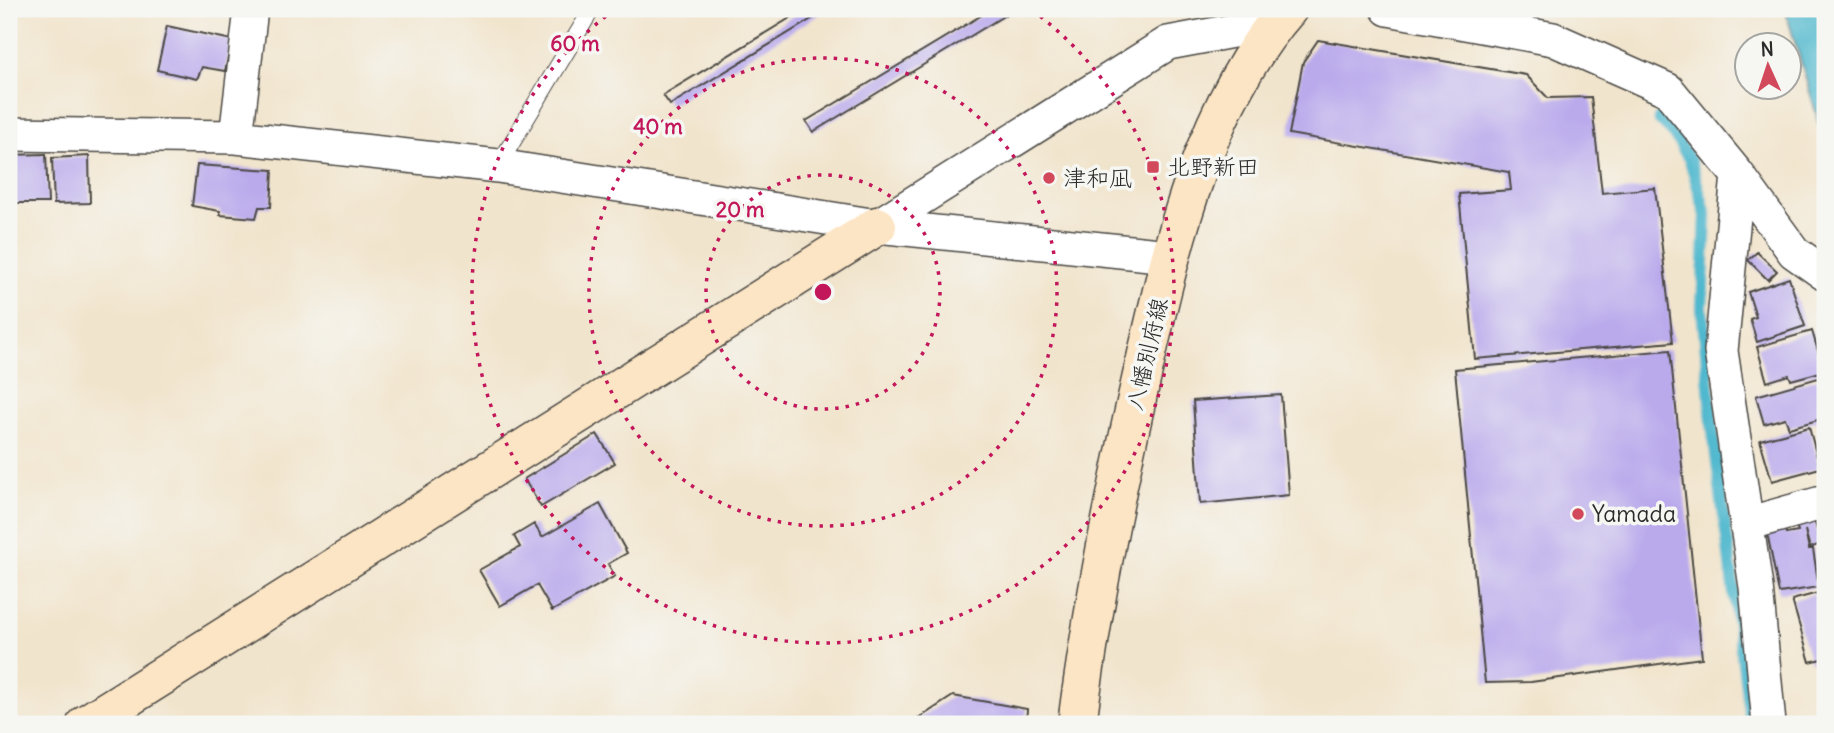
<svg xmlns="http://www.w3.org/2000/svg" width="1834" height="733" font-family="Delius,'Klee One',sans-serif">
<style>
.water{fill:#50b8ce;stroke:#3e727c;stroke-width:2}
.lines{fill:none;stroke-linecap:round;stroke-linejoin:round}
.stream{stroke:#50b8ce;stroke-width:12}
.building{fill:#baaaec}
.lane-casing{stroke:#494743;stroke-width:18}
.street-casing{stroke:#494743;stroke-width:36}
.secondary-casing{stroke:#494743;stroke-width:41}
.lane{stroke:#fff;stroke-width:16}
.street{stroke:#fff;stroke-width:33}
.secondary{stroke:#fce5c4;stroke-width:38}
.ring{fill:none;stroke:#c2185b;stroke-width:3.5;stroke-dasharray:3.5 7}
.poi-dot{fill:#d1495b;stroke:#f6f6f2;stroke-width:2.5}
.labels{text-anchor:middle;stroke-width:7;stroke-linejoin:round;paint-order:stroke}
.poi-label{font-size:23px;fill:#2b2b2b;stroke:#f6f6f2;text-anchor:start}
.street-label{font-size:23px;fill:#2b2b2b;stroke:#f6f6f2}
.centre{fill:#c2185b;stroke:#f6f6f2;stroke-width:3.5}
.ring-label{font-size:21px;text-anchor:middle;font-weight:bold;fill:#c2185b;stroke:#f6f6f2;stroke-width:7;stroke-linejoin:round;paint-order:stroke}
</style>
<rect width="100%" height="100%" fill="#f6f6f2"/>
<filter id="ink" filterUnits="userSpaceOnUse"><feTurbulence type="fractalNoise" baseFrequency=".0143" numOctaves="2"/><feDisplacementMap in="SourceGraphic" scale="14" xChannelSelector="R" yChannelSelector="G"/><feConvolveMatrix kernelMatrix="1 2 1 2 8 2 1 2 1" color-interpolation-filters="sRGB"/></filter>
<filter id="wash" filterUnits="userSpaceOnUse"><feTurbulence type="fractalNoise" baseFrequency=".00686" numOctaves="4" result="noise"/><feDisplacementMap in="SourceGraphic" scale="28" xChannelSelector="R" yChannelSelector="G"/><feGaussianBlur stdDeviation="1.57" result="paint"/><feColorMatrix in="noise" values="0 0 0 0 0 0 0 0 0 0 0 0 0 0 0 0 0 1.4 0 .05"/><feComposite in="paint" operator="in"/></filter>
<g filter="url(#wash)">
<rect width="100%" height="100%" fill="#f1e4cc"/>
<path class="water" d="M 1785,9 L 1825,9 L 1825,131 L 1819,122 Z"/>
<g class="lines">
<path class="stream" d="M 1659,119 L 1672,132 L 1690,160 L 1706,215 L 1702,308 L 1713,432 L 1751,724"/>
</g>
<g id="blocks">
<path class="building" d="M 805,9 L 828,9 L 670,105 L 663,95 Z
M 992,9 L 1015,9 L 813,132 L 806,121 Z
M 167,26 L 232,40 L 225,71 L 202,67 L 197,79 L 157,70 Z
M 1318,40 L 1526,75 L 1548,98 L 1591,97 L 1602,193 L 1655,188 L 1673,342 L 1475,359 L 1459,194 L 1511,190 L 1509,172 L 1289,134 L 1303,62 Z
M 46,154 L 48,203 L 9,203 L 9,155 Z
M 89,156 L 90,203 L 54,204 L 52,158 Z
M 197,165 L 273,170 L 271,207 L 259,207 L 256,218 L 220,215 L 220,211 L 192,206 Z
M 1757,252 L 1777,271 L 1768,280 L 1748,260 Z
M 1789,278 L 1805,326 L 1757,342 L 1750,319 L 1756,317 L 1748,292 Z
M 1812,331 L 1824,371 L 1791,380 L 1789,375 L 1767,382 L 1757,347 Z
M 1670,350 L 1702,658 L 1531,682 L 1485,683 L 1455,369 Z
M 1825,376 L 1825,418 L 1789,428 L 1785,418 L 1764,424 L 1756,396 Z
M 1281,395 L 1289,495 L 1200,504 L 1193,401 Z
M 1809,427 L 1820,468 L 1772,481 L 1760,440 Z
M 597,434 L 615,463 L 541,507 L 524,479 Z
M 600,504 L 627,553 L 608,564 L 615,576 L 552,611 L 537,585 L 500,606 L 479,570 L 520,547 L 514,536 L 534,524 L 542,537 Z
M 1825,517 L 1825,536 L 1819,519 Z
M 1814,519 L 1821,544 L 1810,548 L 1805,530 L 1809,549 L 1813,549 L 1819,587 L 1779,593 L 1767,532 L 1785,528 L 1786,534 L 1798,532 L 1796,524 Z
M 1825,591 L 1825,658 L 1810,662 L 1792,600 Z
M 953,696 L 1027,709 L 1026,724 L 910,724 Z"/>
</g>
</g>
<g filter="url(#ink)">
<use href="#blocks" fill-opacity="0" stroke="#494743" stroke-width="2"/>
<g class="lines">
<g class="lane-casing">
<path id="lane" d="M 498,166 L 592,9"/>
</g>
<g class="street-casing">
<path id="street" d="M 1388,9 L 1553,39 L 1668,90 L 1738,175 L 1794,252 L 1825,274
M 9,134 L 236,137 L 498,166 L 877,226 L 1169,256
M 236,137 L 251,9
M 1738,175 L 1721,351 L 1756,587 L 1769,724
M 877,226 L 1168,43 L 1276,23
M 1747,524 L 1825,502"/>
</g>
<g class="secondary-casing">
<path id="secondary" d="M 86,724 L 877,226
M 1077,724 C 1092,608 1115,494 1141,380 C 1170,255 1200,109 1288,9"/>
</g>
<use href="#lane" class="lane"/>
<use href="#street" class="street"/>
<use href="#secondary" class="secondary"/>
</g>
</g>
<g class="ring">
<circle cx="823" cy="292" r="117"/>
<circle cx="823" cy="292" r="234"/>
<path d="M1032 10A351 351 0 1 1 614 10"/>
</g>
<g class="poi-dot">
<rect x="1146" y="160" width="14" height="14" rx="3.5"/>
<circle cx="1049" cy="178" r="7"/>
<circle cx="1578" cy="514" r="7"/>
</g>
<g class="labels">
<g class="poi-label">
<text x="1167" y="175">北野新田</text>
<text x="1063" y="186">津和凪</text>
<text x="1592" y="522">Yamada</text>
</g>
<g class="street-label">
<text transform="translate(1147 354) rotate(-77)" y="8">八幡別府線</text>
</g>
</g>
<circle cx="823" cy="292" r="10" class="centre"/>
<g class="ring-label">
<text x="575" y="51">60 m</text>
<text x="658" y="134">40 m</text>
<text x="740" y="217">20 m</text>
</g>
<rect width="1834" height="733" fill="none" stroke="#f6f6f2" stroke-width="35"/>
<g transform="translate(1768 66) rotate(357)"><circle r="33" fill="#f6f6f2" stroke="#a5a5a2" stroke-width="2"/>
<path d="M0-5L12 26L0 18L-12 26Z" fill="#d1495b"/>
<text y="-10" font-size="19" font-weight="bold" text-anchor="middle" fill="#2b2b2b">N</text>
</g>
</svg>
